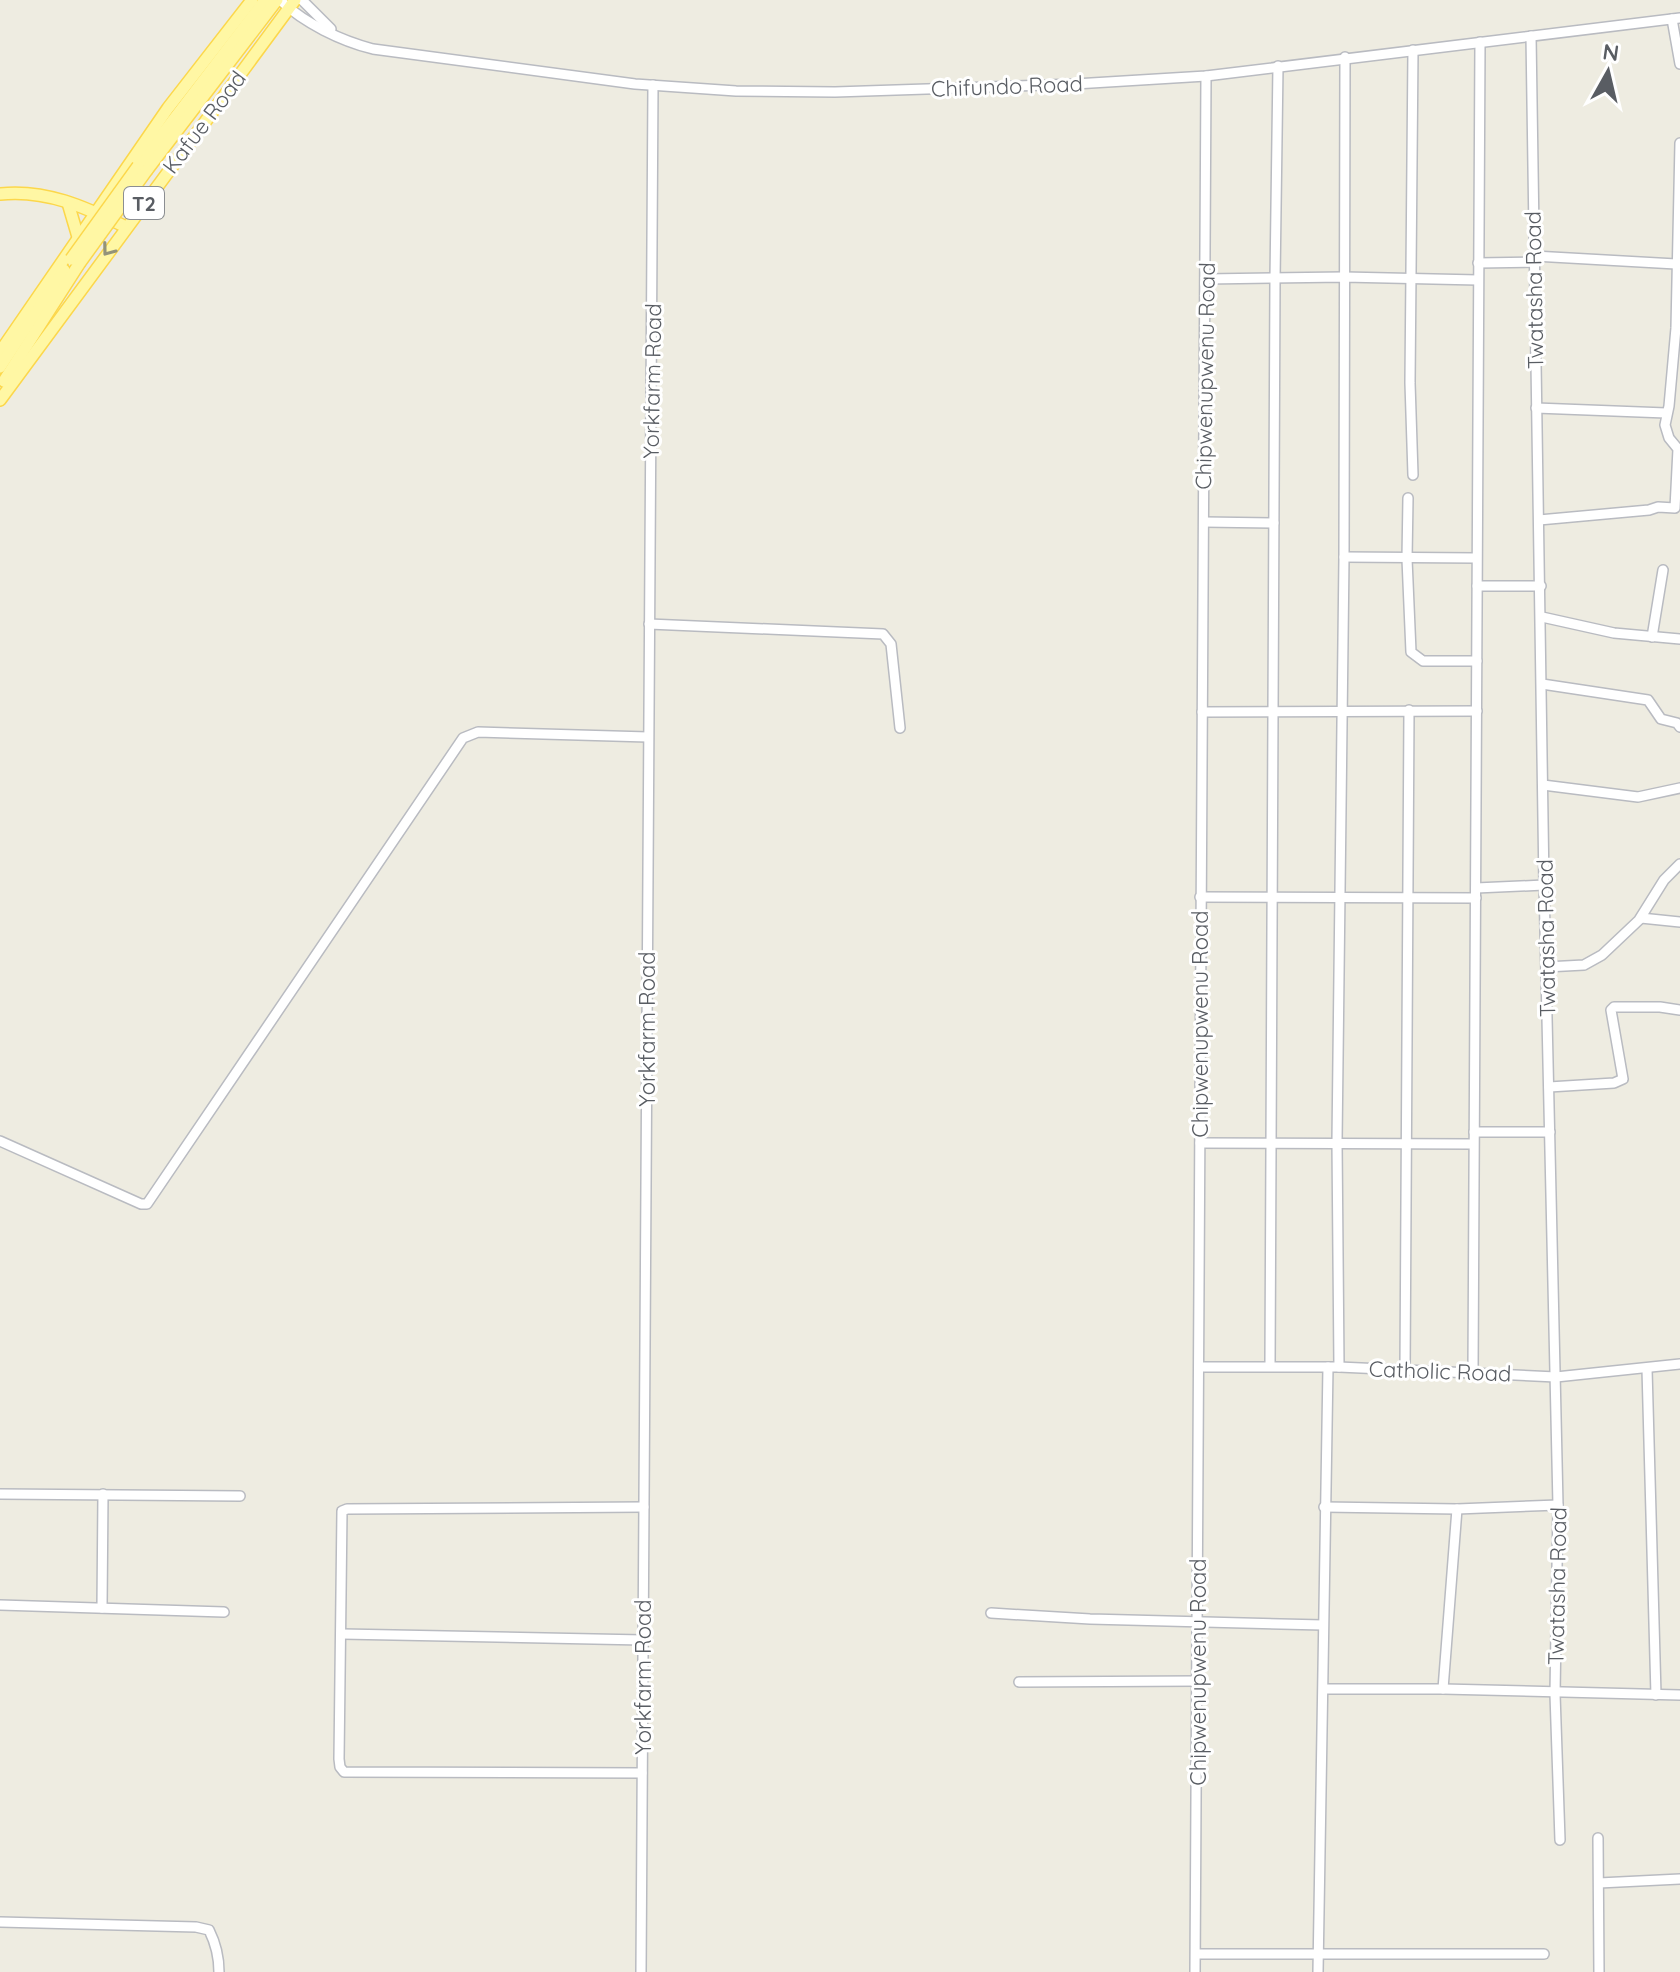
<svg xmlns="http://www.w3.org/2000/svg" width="1680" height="1972" font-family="Quicksand,sans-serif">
  <rect width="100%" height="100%" fill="#eeece1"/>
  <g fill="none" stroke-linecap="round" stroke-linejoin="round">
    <g stroke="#b9bbc1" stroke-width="12">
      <g id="minor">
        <path d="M280,0C304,23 341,41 373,49L635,84L736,91L835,92L1075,84L1206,76L1680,18"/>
        <polyline points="302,0 331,29"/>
        <polyline points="1672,19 1680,64"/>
        <polyline points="1531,36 1544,885 1558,1505 1555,1694 1560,1840"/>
        <polyline points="1534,256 1676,264"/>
        <polyline points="1478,263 1534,262"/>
        <polyline points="1206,279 1344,277 1478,280"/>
        <polyline points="1536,408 1666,413"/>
        <polyline points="1413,475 1410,383 1413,50"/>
        <polyline points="1408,498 1407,559 1411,652 1423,661 1477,661"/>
        <polyline points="1539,520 1649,510 1658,507 1675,508 1678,449 1669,438 1665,425 1669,406 1676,328 1680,143"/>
        <polyline points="1204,522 1274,523"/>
        <polyline points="1344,557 1476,558"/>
        <polyline points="1477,586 1541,586"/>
        <polyline points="1542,617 1614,633 1680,639"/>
        <polyline points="649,624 883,634 891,644 900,728"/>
        <polyline points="1652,637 1663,570"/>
        <polyline points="1542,684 1648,700 1661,719 1677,723 1680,727"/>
        <polyline points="1202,712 1477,711"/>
        <polyline points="1543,785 1638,797 1680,788"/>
        <polyline points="1476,888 1544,885"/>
        <polyline points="1200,897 1476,898"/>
        <polyline points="1641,918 1680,922"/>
        <polyline points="1546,967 1584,965 1602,955 1639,920 1664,880 1680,864"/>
        <polyline points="1549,1087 1614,1083 1623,1079 1611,1010 1614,1007 1660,1007 1680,1010"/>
        <polyline points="1474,1132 1550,1132"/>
        <polyline points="0,1141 141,1204 147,1204 463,738 478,732 648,737"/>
        <polyline points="1200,1143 1473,1144"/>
        <polyline points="1270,1366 1275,279 1278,66"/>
        <polyline points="1199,1367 1339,1367 1556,1377 1680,1364"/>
        <polyline points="1339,1367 1337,1142 1344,557 1345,57"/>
        <polyline points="1647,1369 1656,1695"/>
        <polyline points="1405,1370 1409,710"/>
        <polyline points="1473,1372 1480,42"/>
        <polyline points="0,1494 240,1496"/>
        <polyline points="1324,1507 1457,1509 1558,1505"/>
        <polyline points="0,1605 224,1612"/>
        <polyline points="102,1608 103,1494"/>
        <polyline points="991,1613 1090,1619 1323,1625"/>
        <polyline points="342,1634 643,1640"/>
        <polyline points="1019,1682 1197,1681"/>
        <polyline points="1324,1689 1443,1689 1680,1695"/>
        <polyline points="1443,1689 1457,1509"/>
        <polyline points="642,1773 344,1772 340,1767 339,1759 342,1511 347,1509 644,1507"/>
        <polyline points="1598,1838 1599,1972"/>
        <polyline points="1599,1883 1680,1879"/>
        <path d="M0,1922L196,1927L209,1930C216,1944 219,1956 219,1972"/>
        <polyline points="1196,1954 1544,1954"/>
        <polyline points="641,1972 653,85"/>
        <polyline points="1195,1972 1206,76"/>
        <polyline points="1318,1972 1328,1367"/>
      </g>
    </g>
    <g stroke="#fcd74b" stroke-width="14">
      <g id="major">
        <polyline points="138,166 265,0"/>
        <polyline points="147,170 277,0"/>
        <path d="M0,194C46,189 85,207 126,227"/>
        <polyline points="68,203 78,237"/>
        <polyline points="0,352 168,108 252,0"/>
        <polyline points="0,367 64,270"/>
        <polyline points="4,381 79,264"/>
        <polyline points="0,400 295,0"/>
      </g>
    </g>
    <use href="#minor" stroke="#fff" stroke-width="9"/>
    <use href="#major" stroke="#fff7a4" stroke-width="11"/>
    <g stroke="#fcd74b" stroke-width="14" stroke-linecap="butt">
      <g id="major-bridge">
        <polyline points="71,259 138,166"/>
        <polyline points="79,264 147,170"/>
      </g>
    </g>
    <use href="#major-bridge" stroke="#fff7a4" stroke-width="11"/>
  </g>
  <defs><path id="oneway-chevron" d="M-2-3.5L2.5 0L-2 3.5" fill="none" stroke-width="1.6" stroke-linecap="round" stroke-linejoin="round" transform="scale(2)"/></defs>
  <use stroke="#93937a" href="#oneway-chevron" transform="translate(108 250) rotate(127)"/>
  <g text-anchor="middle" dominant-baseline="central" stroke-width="6" stroke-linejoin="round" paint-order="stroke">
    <rect fill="#fff" stroke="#8b8e92" stroke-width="2" x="124" y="187" width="40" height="32" rx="6"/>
    <g font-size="20" font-weight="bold" fill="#595d63">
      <text x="144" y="203">T2</text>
    </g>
    <g font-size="22" fill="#595d63" stroke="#fff">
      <text transform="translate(1007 86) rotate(-2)">Chifundo Road</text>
      <text transform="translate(204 122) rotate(-53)">Kafue Road</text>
      <text transform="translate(1534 290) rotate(-91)">Twatasha Road</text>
      <text transform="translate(1205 376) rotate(-89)">Chipwenupwenu Road</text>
      <text transform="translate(652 381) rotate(-89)">Yorkfarm Road</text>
      <text transform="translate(1546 938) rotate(-91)">Twatasha Road</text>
      <text transform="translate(1200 1024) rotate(-90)">Chipwenupwenu Road</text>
      <text transform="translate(647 1029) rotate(-90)">Yorkfarm Road</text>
      <text transform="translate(1440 1371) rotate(2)">Catholic Road</text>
      <text transform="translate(1557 1586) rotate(-89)">Twatasha Road</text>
      <text transform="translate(1198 1672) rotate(-90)">Chipwenupwenu Road</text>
      <text transform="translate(643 1677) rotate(-90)">Yorkfarm Road</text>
    </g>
  </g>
  <g transform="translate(1608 72) rotate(8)" stroke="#ffffff" stroke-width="6" paint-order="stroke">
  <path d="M0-6L14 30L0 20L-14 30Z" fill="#595d63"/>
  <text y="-12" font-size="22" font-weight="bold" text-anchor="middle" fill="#595d63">N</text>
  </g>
</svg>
